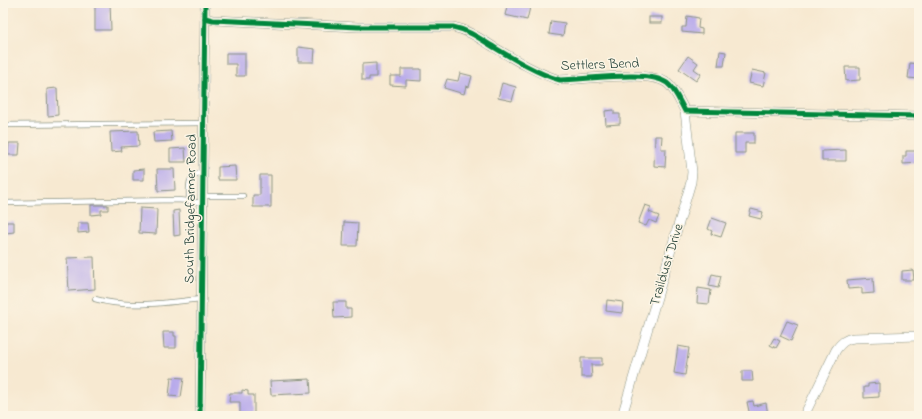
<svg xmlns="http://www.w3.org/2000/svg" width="922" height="419" font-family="'Indie Flower',sans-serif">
  <rect width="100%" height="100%" fill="#fcf5e5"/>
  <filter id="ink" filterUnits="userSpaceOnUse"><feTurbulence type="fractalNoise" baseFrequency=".025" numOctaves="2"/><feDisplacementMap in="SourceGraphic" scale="8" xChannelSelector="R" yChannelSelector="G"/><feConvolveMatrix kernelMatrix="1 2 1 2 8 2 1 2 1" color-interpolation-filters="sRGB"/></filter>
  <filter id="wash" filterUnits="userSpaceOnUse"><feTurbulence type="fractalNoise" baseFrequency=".012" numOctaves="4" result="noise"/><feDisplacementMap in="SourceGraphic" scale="16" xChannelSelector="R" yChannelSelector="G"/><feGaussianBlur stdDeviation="0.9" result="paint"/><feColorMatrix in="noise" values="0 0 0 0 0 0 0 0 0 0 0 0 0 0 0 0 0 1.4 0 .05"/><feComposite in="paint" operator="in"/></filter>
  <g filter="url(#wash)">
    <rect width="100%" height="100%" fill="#f7e9d1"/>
    <g id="blocks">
      <g fill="#b8aaeb">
        <polygon points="95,3 110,3 111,30 95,30"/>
        <polygon points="508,3 531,3 527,20 505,15"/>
        <polygon points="687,16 699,18 698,28 702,29 702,34 682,32 682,27 686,27"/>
        <rect x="649" y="17" width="13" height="6"/>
        <polygon points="551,21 565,23 563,36 549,34"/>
        <polygon points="298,47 315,49 314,62 298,62"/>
        <polygon points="720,51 726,52 724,66 718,66"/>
        <polygon points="226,53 245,53 245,76 236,76 236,64 226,64"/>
        <polygon points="688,56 698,63 694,69 701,74 696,81 679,69"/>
        <polygon points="376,63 376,77 369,77 369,80 362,80 362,64"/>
        <polygon points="910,63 919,64 919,79 908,78"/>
        <polygon points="845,67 860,67 860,80 846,81"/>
        <polygon points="401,69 421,69 421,81 406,80 406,86 390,85 390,76 401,76"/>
        <polygon points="752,70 766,73 763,86 749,83"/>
        <polygon points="460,73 472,76 469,87 466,86 464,94 444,88 447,79 458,81"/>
        <polygon points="502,83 516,87 512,101 498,98"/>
        <polygon points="57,88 58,115 48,116 47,89"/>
        <polygon points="614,110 614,114 620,114 620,124 606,125 605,111"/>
        <polygon points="138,131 139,146 121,147 122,151 111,152 110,132"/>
        <polygon points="171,131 172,141 154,142 153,132"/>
        <polygon points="735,133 754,133 754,143 745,143 745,153 735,153"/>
        <polygon points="655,136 662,136 661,149 666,149 665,167 654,166"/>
        <polygon points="9,143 20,143 19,155 8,155"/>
        <polygon points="185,148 186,162 170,162 170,149"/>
        <polygon points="846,150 846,161 822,161 822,151"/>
        <polygon points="906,151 919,151 919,163 903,164 903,156 906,156"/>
        <polygon points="235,166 236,180 218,180 218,167"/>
        <polygon points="144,169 144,180 133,180 133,170"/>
        <polygon points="157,169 174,169 175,190 158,191"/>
        <polygon points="260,175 271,175 271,207 253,207 253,195 260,195"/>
        <polygon points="91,205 108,205 108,210 101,210 101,214 91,215"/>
        <polygon points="645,205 651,207 649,212 659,216 656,223 649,220 646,226 638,223"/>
        <polygon points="140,208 157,209 156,234 139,233"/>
        <polygon points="751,209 763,212 761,219 749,216"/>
        <polygon points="179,210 180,235 174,236 173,211"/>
        <polygon points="712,218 726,223 721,237 711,234 712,231 708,229"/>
        <polygon points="6,222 14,222 14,232 6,233"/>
        <polygon points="344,222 358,223 357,246 343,246"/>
        <polygon points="78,223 88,223 89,232 78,233"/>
        <polygon points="94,257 95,289 69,291 67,258"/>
        <polygon points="913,270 914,280 902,280 902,271"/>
        <polygon points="712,274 721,276 718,288 709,286"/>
        <polygon points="873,278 874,293 862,294 862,288 848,289 847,280"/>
        <polygon points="698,288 711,290 709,304 697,303"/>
        <polygon points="607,300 623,302 622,313 606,311"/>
        <polygon points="333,302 346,302 346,309 351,309 351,317 334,318"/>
        <polygon points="787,321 798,325 791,341 780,336"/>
        <polygon points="163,332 174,332 174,336 176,336 176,348 164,348"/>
        <polygon points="774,338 780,341 776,348 770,345"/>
        <polygon points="678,346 689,348 685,375 674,373"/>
        <polygon points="581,358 602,358 602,365 591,365 592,377 581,377"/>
        <polygon points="742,371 752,371 753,381 742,381"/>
        <polygon points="171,377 184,378 181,397 169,396"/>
        <polygon points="310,379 311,393 271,395 270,381"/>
        <polygon points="879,383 879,397 864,398 864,387 868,387 868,384"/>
        <polygon points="242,390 248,391 248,395 254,395 254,416 245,416 245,414 240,414 240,402 229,402 230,393 242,393"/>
        <polygon points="753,401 754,406 766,403 768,415 750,416 747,402"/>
      </g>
    </g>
  </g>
  <g filter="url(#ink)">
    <use href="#blocks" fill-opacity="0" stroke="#8b9382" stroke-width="1"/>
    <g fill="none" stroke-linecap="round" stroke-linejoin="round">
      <g stroke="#8b9382" stroke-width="6">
        <g id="lane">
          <polyline points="3,125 204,123"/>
          <polyline points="203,196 243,196"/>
          <path d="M189,201C189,185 186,177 203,171"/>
          <polyline points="3,203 177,200 189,201 203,203"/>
          <path d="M95,299C129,309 167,302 202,299"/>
        </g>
      </g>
      <g stroke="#8b9382" stroke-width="10">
        <g id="street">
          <path d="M205,18L213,20L358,27H453C468,30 479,38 492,46C512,58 538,74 560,80C585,80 648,69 667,83C675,89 680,102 685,111L919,116"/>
          <polyline points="200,416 205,3"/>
          <polyline points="622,416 691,182 692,172 685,111"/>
          <path d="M804,416L836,350C841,343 845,339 854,338L919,336"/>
        </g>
      </g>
      <use href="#lane" stroke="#fff" stroke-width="4.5"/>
      <use href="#street" stroke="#fff" stroke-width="9"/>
      <g stroke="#fcf5e5" stroke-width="8">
        <g id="cycleway">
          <path d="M205,18L213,20L358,27H453C468,30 479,38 492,46C512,58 538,74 560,80C585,80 648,69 667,83C675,89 680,102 685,111L919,116"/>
          <polyline points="200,416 205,3"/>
        </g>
      </g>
      <use href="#cycleway" stroke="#00873e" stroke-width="5"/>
    </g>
  </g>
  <g text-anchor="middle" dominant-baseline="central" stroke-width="3" stroke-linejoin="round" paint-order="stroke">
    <g font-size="14" fill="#1f3d34" stroke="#fcf5e5">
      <text transform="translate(600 65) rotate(-2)">Settlers Bend</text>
      <text transform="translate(191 209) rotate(-89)">South Bridgefarmer Road</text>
      <text transform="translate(667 265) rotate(-73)">Traildust Drive</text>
    </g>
  </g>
  <rect width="922" height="419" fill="none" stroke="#fcf5e5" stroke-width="16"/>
</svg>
